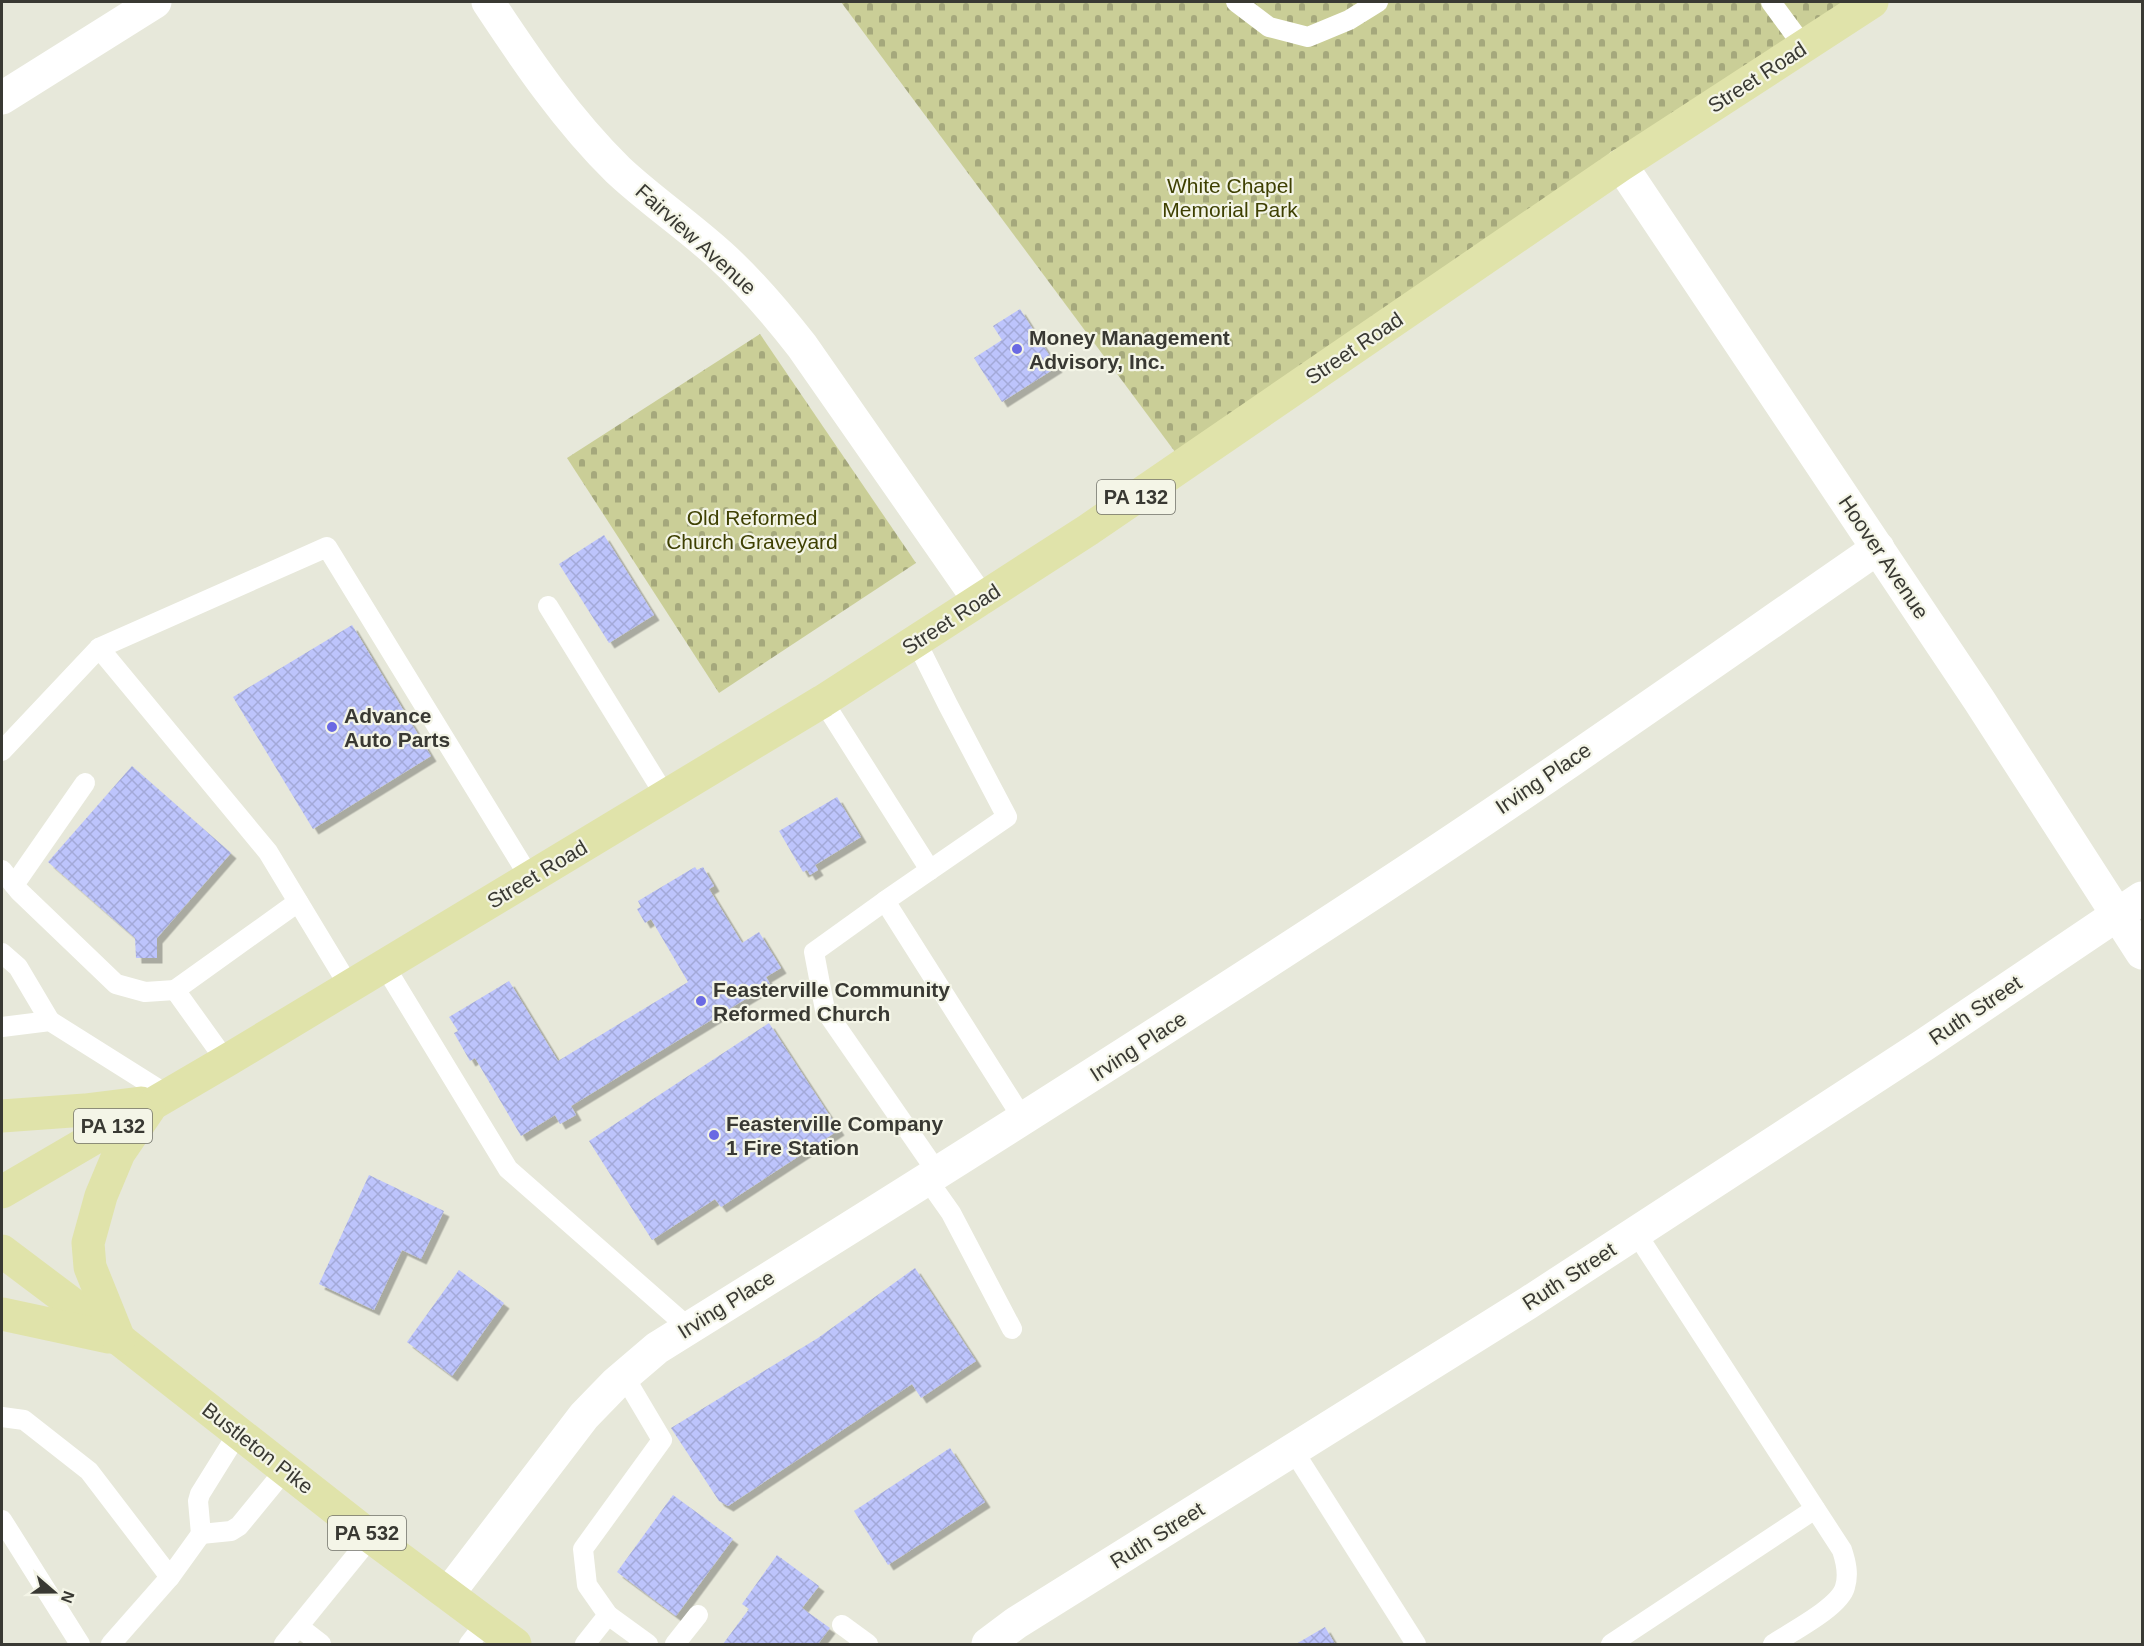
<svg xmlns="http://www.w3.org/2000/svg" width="2144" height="1646" font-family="Helvetica,sans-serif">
  <defs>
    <pattern id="cemetery-stones" width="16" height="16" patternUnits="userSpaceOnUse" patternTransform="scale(1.5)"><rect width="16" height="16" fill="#cace97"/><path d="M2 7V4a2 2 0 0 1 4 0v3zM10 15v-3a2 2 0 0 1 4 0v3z" fill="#a5a87c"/></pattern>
    <pattern id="building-cross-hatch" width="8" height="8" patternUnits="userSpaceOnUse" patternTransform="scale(1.5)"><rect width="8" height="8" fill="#bdc4fc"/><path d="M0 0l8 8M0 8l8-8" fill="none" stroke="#a3a9d8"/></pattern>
    <filter id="shadow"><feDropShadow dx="5.5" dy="5.5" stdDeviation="0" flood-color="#0004"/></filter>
  </defs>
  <rect width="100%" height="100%" fill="#e7e8da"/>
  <g fill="url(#cemetery-stones)">
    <polygon points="841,2 1872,2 1184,464"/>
    <polygon points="760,334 916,563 719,693 567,458"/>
  </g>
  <g fill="url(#building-cross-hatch)" filter="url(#shadow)">
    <polygon points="1020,309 1057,367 1002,402 974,358 1002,340 993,326"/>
    <polygon points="604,535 654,615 609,643 559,564"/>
    <polygon points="352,625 431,756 313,829 233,697"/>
    <polygon points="132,766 231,853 157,938 157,958 136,958 135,938 48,862"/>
    <polygon points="837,797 861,837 815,865 818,870 810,875 807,870 803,872 779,831"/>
    <polygon points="695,867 697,870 703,867 714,886 709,889 742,943 759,932 781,968 766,977 770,984 571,1106 576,1115 560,1124 555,1115 521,1136 475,1058 470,1061 454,1033 458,1031 449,1017 509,981 558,1061 688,982 651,919 645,923 637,909 641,907 638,901"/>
    <polygon points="769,1023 839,1130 721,1207 715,1199 652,1240 589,1141"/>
    <polygon points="369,1175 444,1211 421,1259 402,1250 374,1310 319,1284"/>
    <polygon points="915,1268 976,1361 921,1398 912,1384 728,1506 719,1501 671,1428 818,1338"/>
    <polygon points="459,1270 504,1303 452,1376 407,1342"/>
    <polygon points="950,1448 985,1502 888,1565 854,1511"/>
    <polygon points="673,1495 733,1539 676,1616 617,1572"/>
    <polygon points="777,1555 819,1586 802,1608 830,1628 818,1644 723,1644 749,1609 742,1604"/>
    <polygon points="1325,1627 1335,1644 1296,1644"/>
  </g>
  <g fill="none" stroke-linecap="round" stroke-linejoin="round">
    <g stroke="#fff" stroke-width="20">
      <polyline points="1236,2 1269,27 1308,37 1349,20 1378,2"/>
      <polyline points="1771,2 1804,47"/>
      <polyline points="548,606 666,797"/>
      <polyline points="99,648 327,547 530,878"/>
      <polyline points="823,701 930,870 1007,817 948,705 916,641"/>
      <polyline points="2,751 99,648 268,852 349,986"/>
      <polyline points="2,870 19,891 116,984 145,992 175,990"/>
      <polyline points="930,870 885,901 1023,1119"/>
      <polyline points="14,885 85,783"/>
      <polyline points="885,901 814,952 825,1010 937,1172"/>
      <polyline points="2,953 18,967 50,1021"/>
      <polyline points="384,965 508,1169 689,1328"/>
      <polyline points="2,1027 50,1021 166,1094"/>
      <polyline points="226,1061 175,990 298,902"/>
      <polyline points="927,1179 951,1213 1012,1329"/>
      <path d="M1636,1233L1842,1550C1846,1562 1849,1574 1845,1587C1840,1607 1791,1632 1773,1644"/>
      <polyline points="2,1417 24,1420 89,1471 170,1577 201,1534"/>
      <polyline points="238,1433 200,1494 198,1501 201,1534 231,1531 239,1526 285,1470"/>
      <polyline points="1293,1450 1416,1644"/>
      <polyline points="2,1520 80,1644"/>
      <polyline points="608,1615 648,1644"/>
      <polyline points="842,1625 868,1644"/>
      <polyline points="299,1627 321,1644"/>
      <polyline points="111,1644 170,1577"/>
      <polyline points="284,1644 371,1537"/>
      <polyline points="469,1644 486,1622"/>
      <polyline points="585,1644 608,1615 587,1585 583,1549 662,1440 624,1376"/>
      <polyline points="675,1644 698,1615"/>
      <polyline points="1611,1644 1815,1509"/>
    </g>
    <g stroke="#fff" stroke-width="33">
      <path d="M488,2C527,61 567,120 618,170C650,200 687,225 720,255C750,282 777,314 802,346L979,600"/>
      <polyline points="2,98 155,2"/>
      <polyline points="1621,165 1979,700 2142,953"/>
      <path d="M448,1594L584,1416L616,1383L657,1348C900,1197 1142,1045 1381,888C1549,778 1713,662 1878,548"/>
      <polyline points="988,1644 1016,1623 1528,1303 1924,1045 2142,898"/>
    </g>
    <g stroke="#e0e3aa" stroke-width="33">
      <polyline points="2,1116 85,1110 141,1103"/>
      <polyline points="2,1192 226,1061 823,701 1088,530 1621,165 1872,2"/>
      <polyline points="2,1251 119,1339 371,1537 515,1644"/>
      <polyline points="2,1314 109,1337"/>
      <polyline points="119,1339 90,1267 88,1243 101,1196 119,1153 149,1109"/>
    </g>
  </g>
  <g fill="#6a69e3" stroke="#f4f5e7" stroke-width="2">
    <circle cx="1017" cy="349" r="6"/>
    <circle cx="332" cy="727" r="6"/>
    <circle cx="701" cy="1001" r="6"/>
    <circle cx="714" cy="1135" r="6"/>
  </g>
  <g text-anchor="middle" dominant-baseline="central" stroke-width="4.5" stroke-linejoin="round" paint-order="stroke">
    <g fill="#f4f5e7" stroke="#717169" stroke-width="1.5">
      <rect x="1097" y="480" width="78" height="34" rx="4.5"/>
      <rect x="74" y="1109" width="78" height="34" rx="4.5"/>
      <rect x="328" y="1516" width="78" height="34" rx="4.5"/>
    </g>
    <g font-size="20" font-weight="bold" fill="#393933">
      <text x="1136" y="497">PA 132</text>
      <text x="113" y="1126">PA 132</text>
      <text x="367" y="1533">PA 532</text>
    </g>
    <g font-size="21" fill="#393933" stroke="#f4f5e7">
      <text transform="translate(1757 77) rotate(-33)">Street Road</text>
      <text transform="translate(696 239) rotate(42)">Fairview Avenue</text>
      <text transform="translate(1354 348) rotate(-34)">Street Road</text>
      <text transform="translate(1884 557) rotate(56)">Hoover Avenue</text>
      <text transform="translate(951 619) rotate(-33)">Street Road</text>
      <text transform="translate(1543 778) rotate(-34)">Irving Place</text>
      <text transform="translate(537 874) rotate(-31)">Street Road</text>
      <text transform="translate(1975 1010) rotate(-34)">Ruth Street</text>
      <text transform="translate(1138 1046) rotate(-33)">Irving Place</text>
      <text transform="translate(1569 1276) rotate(-33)">Ruth Street</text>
      <text transform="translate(726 1304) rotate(-32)">Irving Place</text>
      <text transform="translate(258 1448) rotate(38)">Bustleton Pike</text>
      <text transform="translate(1157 1535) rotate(-32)">Ruth Street</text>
    </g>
    <g font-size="21" fill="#3e4002" stroke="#f4f5e7">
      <text x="1230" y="185">White Chapel<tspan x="1230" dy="24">Memorial Park</tspan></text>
      <text x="752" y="517">Old Reformed<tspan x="752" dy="24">Church Graveyard</tspan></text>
    </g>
    <g font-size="21" font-weight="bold" fill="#393933" stroke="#f4f5e7" text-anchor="start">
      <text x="1029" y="337">Money Management<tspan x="1029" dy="24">Advisory, Inc.</tspan></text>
      <text x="344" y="715">Advance<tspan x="344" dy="24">Auto Parts</tspan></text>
      <text x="713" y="989">Feasterville Community<tspan x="713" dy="24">Reformed Church</tspan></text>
      <text x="726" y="1123">Feasterville Company<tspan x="726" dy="24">1 Fire Station</tspan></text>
    </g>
  </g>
  <rect width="2144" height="1646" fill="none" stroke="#393933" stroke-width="6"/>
  <g transform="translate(54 1592) rotate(110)" stroke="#f4f5e7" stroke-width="4.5" paint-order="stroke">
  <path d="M0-4.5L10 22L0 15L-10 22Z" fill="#393933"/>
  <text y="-9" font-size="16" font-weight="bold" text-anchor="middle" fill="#393933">N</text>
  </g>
</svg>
